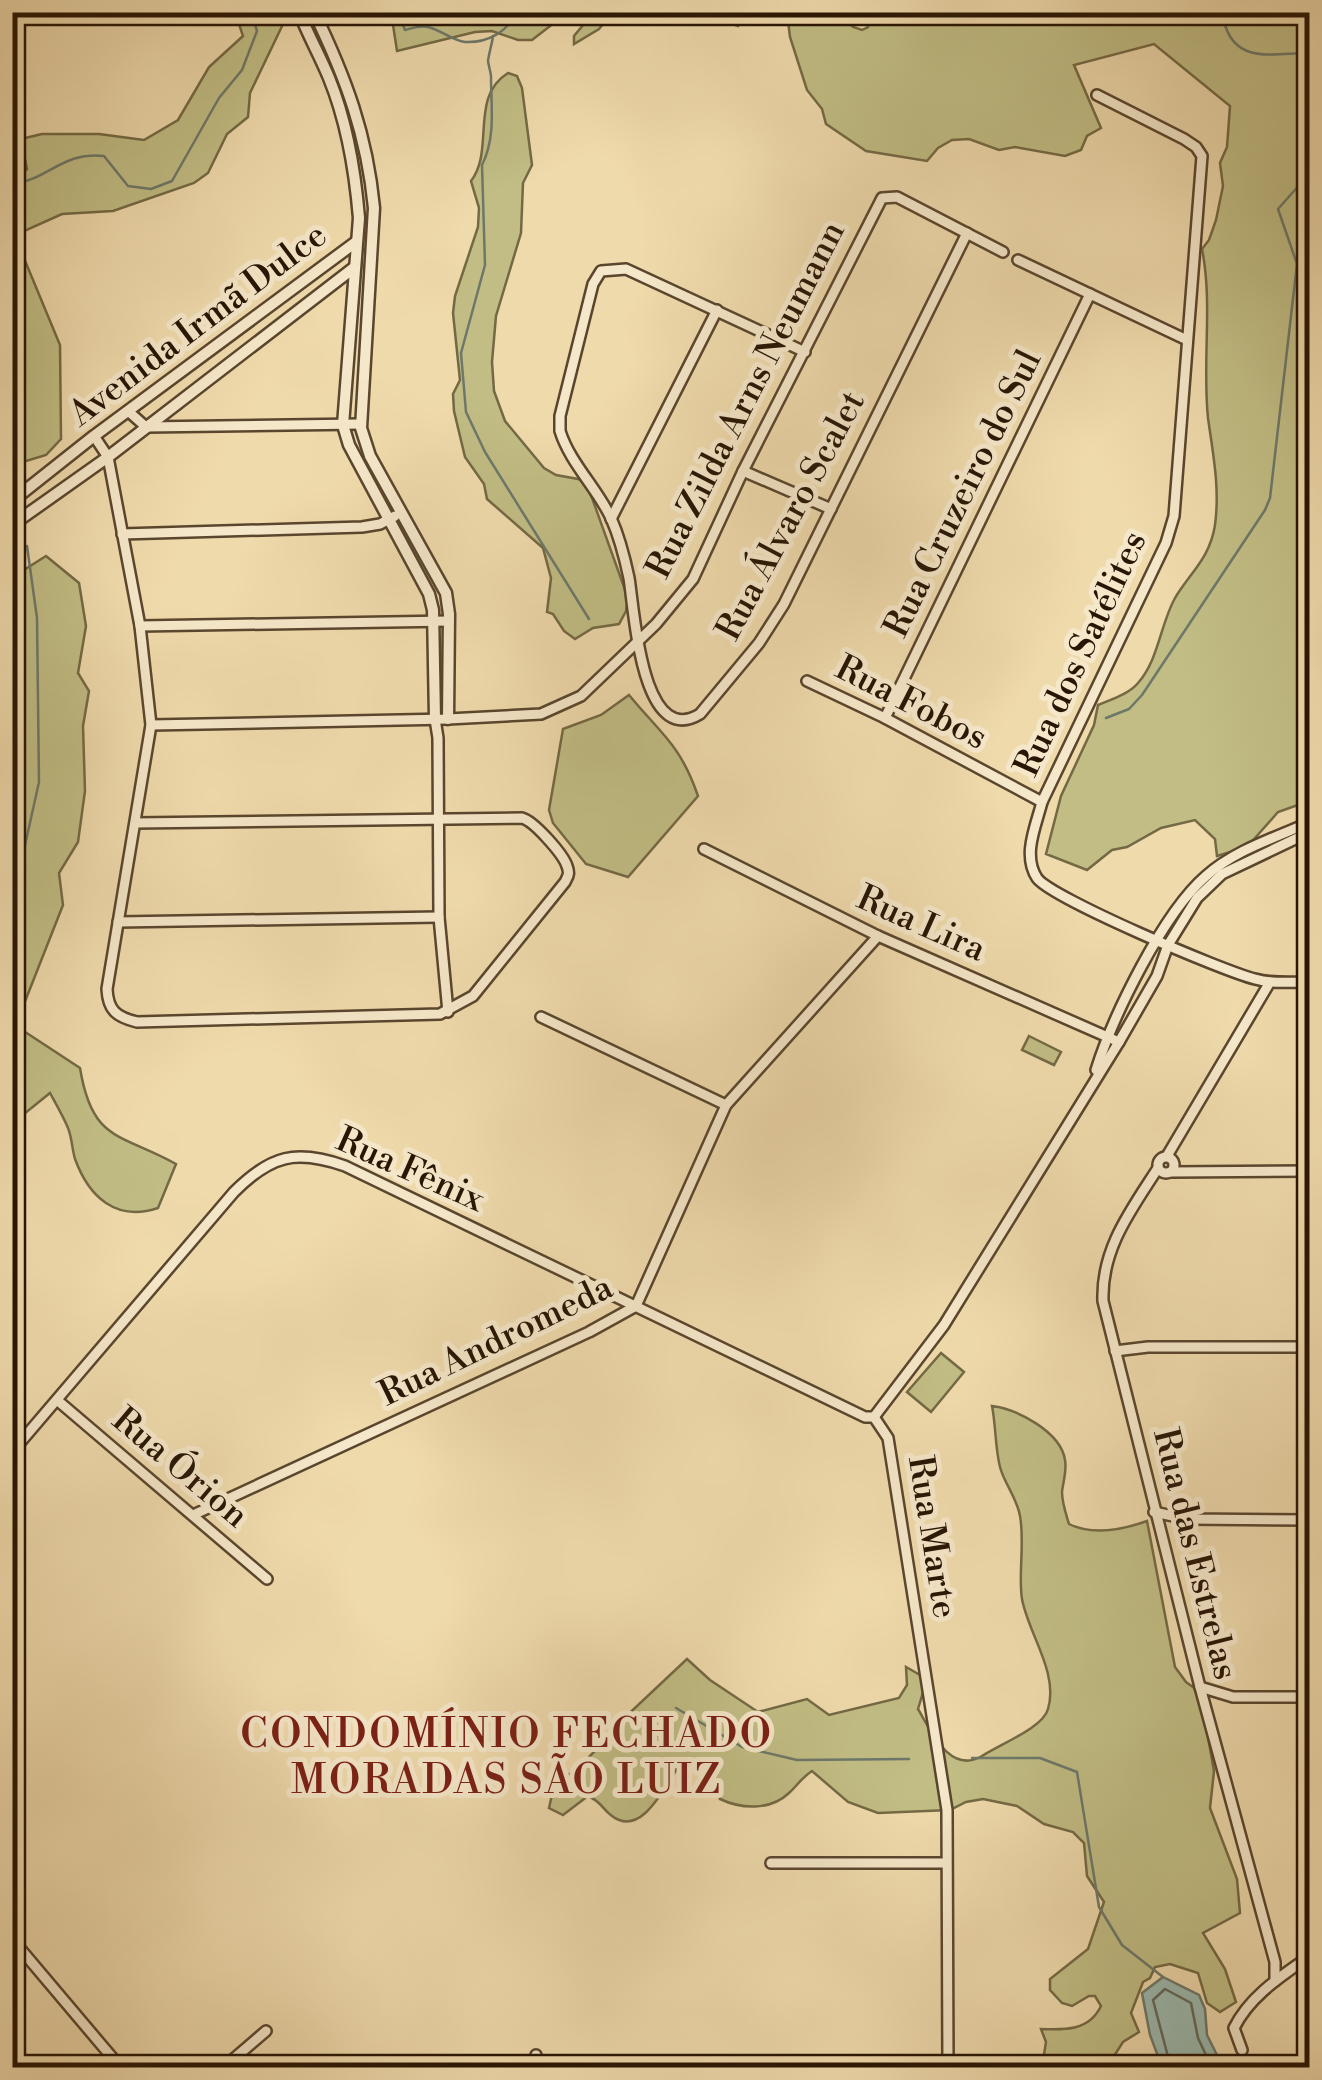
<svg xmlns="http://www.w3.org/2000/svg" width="1322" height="2080" font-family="'Libre Bodoni',serif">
  <rect width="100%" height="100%" fill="#efdaac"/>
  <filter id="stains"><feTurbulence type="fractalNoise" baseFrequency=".002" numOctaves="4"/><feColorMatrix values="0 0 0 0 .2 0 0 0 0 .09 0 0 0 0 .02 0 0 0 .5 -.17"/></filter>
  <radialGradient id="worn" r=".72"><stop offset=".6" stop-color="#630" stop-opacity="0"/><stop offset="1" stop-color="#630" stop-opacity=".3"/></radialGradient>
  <g fill="#c1bd84" stroke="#746944" stroke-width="2.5">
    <polygon points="594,12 612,13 599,29 574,44 574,36"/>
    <path d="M864,12L1309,13V801L1278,812L1247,847L1217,856L1215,839L1195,820L1161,828L1127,847L1112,850L1087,870L1046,854L1061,796L1094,725L1098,705C1112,699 1129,694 1138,683C1159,659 1160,625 1175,598C1190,573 1210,558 1215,525C1220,488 1213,454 1208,418C1202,361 1213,304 1202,249L1209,240L1216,220L1223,186L1220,163L1227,147L1230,106L1154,44L1074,65L1101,128L1087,136L1081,150L1065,156L1015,147L999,150L969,139L952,140L938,148L927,161L866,151L826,124L822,109L807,90L790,37L787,13H838L853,27L862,30L868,27Z"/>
    <polygon points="219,13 280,13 284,22 250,93 248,117 227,134 208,173 194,183 113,211 62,214 24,231 21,251 60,345 61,439 46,455 13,465 13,184 27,169 21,139 42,134 99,134 144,140 178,120 209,67 243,36 238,21"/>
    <polygon points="400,13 400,12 567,13 532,40 518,40 492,31 475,32 397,51 393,25"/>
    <polygon points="700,13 752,13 738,26"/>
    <path d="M508,73L517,76L522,88L532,165L523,183L521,233L496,316L492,362L494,391L505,421L544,468L556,475L578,479L587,484L628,598L626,611L619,624L593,628L575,639L564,631L553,614L547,612L551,578L543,548L487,499L484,484L465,457L454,411L453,394L460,380L453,313L455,296L478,227L479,208L471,181C495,150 469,97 508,73Z"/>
    <polygon points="46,556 79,583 86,626 78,673 89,691 83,726 85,791 78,842 59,873 63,905 24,1004 13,1012 12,743 17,734 12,713 13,577"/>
    <path d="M629,695C662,735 680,744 698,796L628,877L586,864L553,823L549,810L563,729L601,715Z"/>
    <path d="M13,1024L80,1068C92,1142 120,1133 176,1164L158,1208C116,1222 89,1197 75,1159C72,1149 72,1138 68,1128C63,1116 56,1104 50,1093L13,1123Z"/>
    <polygon points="1029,1036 1061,1052 1054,1065 1022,1050"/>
    <polygon points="941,1353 964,1372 931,1412 907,1392"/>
    <path d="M992,1406C1017,1409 1061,1432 1065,1460C1067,1471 1063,1482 1062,1492C1062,1503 1066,1514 1069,1524C1093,1536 1122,1530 1147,1521L1175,1667L1186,1682L1200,1692L1214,1771L1210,1808L1237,1879L1240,1913L1203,1933L1225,1969L1236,2002L1220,2012L1207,2003L1198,1973L1170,1964L1155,1967L1150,1978L1143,1982L1131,2013L1139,2032L1123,2042L1107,2067H1042L1046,2042L1041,2029C1065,2030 1089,2031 1101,2006L1095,1996H1089L1072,2006L1062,2003L1050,1990V1979L1088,1949L1104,1902L1087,1876L1084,1843L1073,1832L1044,1824L1017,1806L983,1799L966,1802L950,1810L878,1813L848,1802L812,1771C801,1778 798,1785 789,1793C770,1811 741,1809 720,1799L711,1769L697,1762L677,1769C664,1788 641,1838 612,1816C602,1809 602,1802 588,1796L563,1815L549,1808L554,1786L579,1767L612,1734L621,1721L687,1659L710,1680L758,1712L807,1699L829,1715L899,1698L907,1685L906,1667L927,1679L918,1709C931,1731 950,1775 982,1756C1000,1744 1043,1728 1048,1709C1059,1673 1028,1633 1022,1599C1018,1575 1025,1543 1020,1516C1017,1498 1004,1483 1000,1467C995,1447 996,1426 992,1406Z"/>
  </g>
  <polygon fill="#9bbab0" stroke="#6d786b" stroke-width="2.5" points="1163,1977 1199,1995 1205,2009 1207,2035 1223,2067 1162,2067 1150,2035 1142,1993"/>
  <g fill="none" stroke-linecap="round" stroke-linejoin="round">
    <polyline stroke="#62685a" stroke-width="2.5" points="1171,2068 1153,2000 1165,1989 1191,2003 1198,2038 1212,2068"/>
    <g stroke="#6d786b" stroke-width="2.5">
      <path d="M398,12L405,30C413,28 421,25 428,27C441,30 453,41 465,42C488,43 507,32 517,12"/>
      <path d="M763,12C793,24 821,21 852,12"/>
      <polyline points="869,12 891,22 933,12"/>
      <polyline points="983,12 994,18 1012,14 1023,20 1036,12"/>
      <path d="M1222,12C1230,67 1271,53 1310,53"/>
      <path d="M493,36C492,44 489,53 488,61C488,62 491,74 491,76C491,106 496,138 482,165L485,265L461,353L466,412L485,452L589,619"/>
      <path d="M12,185C50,178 64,151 104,156L128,186L151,189L172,181L219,98L242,70L257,31L251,12"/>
      <polyline points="12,203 17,185"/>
      <polyline points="1106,718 1129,709 1142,695 1265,510 1270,498 1297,264 1278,209 1310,173"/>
      <polyline points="12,904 39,782 37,618 27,546"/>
      <polyline points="676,1708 742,1747 797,1760 909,1759"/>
      <polyline points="972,1758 1040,1758 1077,1772 1099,1907 1122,1945 1163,1977"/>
    </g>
    <g stroke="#5a462e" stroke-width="14">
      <g id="minor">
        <path d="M1097,95L1184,139L1196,147L1202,156L1174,516L1166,543L1042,802C1036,826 1022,855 1037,878C1051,898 1223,971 1255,979C1273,984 1291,982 1310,982"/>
        <polyline points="1018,260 1187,340"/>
        <path d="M805,352L626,269L601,271L593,284L560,416V431C570,463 597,488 611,518C619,536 625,559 629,578C634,607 641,750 700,714L759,643L784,604L967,233"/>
        <polyline points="128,411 146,427 360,424"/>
        <path d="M94,436L108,457L140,626L151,725L107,989C108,1010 116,1017 137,1022L440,1014L473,996L565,882C568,876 570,874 567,866C563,854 534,821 522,818L135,823"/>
        <polyline points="743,471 831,509"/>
        <polyline points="611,519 717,310"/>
        <polyline points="122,534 362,527 380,524 395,516"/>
        <polyline points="140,626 449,621"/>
        <polyline points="807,681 885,718 1042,802"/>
        <polyline points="885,718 1090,294"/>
        <polyline points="435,719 438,738 439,917 448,1012"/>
        <polyline points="151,725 448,719 541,714 581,696 656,624 693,579 743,471 882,198 897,197 1003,252"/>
        <polyline points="704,849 878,936 1119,1042"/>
        <polyline points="118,922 439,917"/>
        <polyline points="541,1017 726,1105"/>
        <path d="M1096,1070C1113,1016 1163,913 1206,876C1235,850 1275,838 1310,822"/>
        <polyline points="1167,1156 1270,982"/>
        <circle cx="1166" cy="1165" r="8"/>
        <path d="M1158,1168C1131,1210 1101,1249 1103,1301L1200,1687L1275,1962V1981"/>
        <polyline points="1171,1172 1310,1171"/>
        <polyline points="1115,1351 1148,1347 1310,1347"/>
        <polyline points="57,1400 267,1579"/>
        <polyline points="874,1417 944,1325 1119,1042 1157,976 1168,945 1197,898 1222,874 1310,832"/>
        <polyline points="874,1417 888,1438 947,1810 948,2068"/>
        <path d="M12,1452L234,1192C271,1155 296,1149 345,1166L865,1417H874"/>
        <polyline points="1154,1512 1187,1519 1310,1520"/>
        <polyline points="193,1515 589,1332 636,1306 726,1105 878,936"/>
        <polyline points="1200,1687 1233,1697 1310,1697"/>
        <polyline points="771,1863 946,1863"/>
        <polyline points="12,1939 121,2068"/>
        <path d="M1242,2050L1234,2028C1250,1996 1280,1977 1310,1956"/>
        <polyline points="223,2068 266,2031"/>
        <polyline points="536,2068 536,2055"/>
      </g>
    </g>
    <g stroke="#5a462e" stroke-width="15">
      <g id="tertiary">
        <path d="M299,12C308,35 320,56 329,78C347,122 355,170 359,218L343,425L349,445L429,594L433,610L435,719"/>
        <path d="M314,12C346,78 367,135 374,208L361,428L370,456L446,593L449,614L448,719"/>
        <polyline points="12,501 94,436 356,242"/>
        <polyline points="12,525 108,457 355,267"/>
      </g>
    </g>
    <use href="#minor" stroke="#f5e7c9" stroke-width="9"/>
    <use href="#tertiary" stroke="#f5e7c9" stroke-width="10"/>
  </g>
  <g text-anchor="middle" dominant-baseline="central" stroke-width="10" stroke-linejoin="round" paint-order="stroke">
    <g font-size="35" fill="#281504" stroke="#f5e7c9">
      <text transform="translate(198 325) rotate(-37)">Avenida Irmã Dulce</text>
      <text transform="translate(746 400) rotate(-63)">Rua Zilda Arns Neumann</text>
      <text transform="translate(963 494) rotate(-64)">Rua Cruzeiro do Sul</text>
      <text transform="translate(791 516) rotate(-62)">Rua Álvaro Scalet</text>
      <text transform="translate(1081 654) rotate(-65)">Rua dos Satélites</text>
      <text transform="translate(911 703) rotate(27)">Rua Fobos</text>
      <text transform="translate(921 924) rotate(24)">Rua Lira</text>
      <text transform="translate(410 1170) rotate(24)">Rua Fênix</text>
      <text transform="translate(496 1341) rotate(-26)">Rua Andromeda</text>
      <text transform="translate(180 1468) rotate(40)">Rua Órion</text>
      <text transform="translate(932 1537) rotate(81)">Rua Marte</text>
      <text transform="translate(1195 1554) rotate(76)">Rua das Estrelas</text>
    </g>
    <g font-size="40" letter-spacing="2.5" fill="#7a1f14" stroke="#f5e7c9">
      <text x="507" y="1735">CONDOMÍNIO FECHADO<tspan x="507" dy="46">MORADAS SÃO LUIZ</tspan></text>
    </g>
  </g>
  <rect width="1322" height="2080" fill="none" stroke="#efdaac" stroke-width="50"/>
  <rect x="15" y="15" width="1292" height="2050" fill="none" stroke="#281504" stroke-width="5"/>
  <rect x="25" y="25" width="1272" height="2030" fill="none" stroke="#281504" stroke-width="2.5"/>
  <rect width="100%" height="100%" filter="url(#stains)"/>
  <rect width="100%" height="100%" fill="url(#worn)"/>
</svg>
